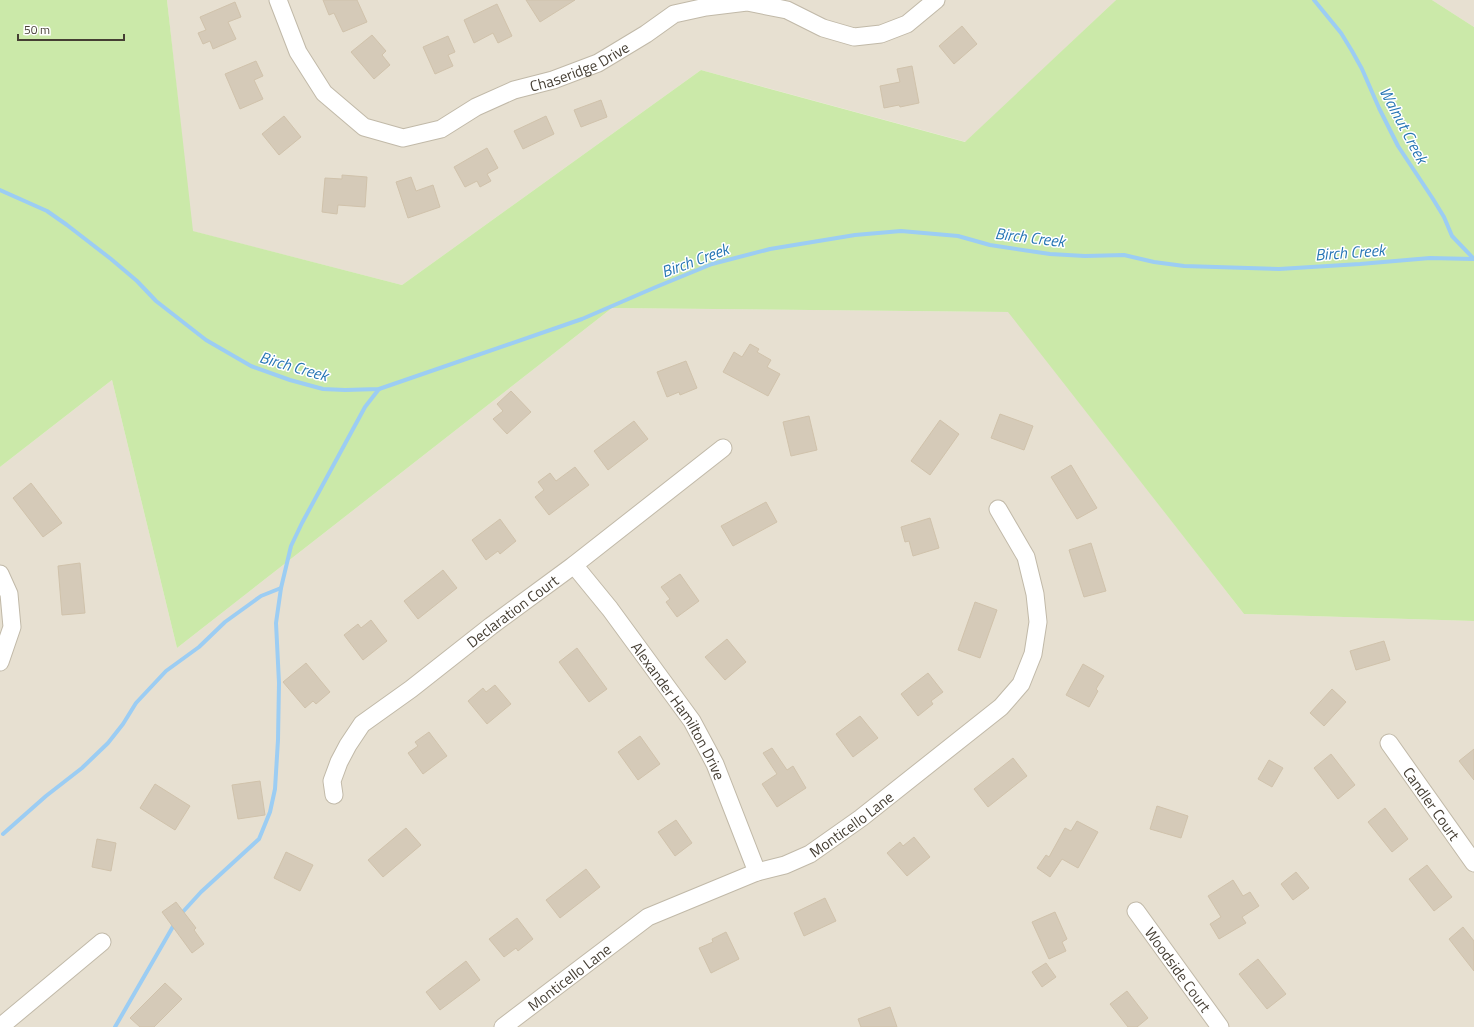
<svg xmlns="http://www.w3.org/2000/svg" width="1474" height="1027" font-family="'Titillium Web',sans-serif">
  <rect width="100%" height="100%" fill="#f3eee3"/>
  <g fill="#e7e0d1">
    <polygon points="167,0 1116,0 966,142 701,70 402,285 192,231"/>
    <polygon points="1432,0 1474,0 1474,27"/>
    <polygon points="612,308 1009,312 1244,614 1474,621 1474,1027 0,1027 0,467 112,380 177,648"/>
  </g>
  <polygon fill="#cbe9a9" points="0,0 167,0 193,231 402,285 701,70 965,142 1116,0 1432,0 1474,27 1474,621 1244,614 1008,312 612,308 177,648 112,380 0,467"/>
  <g fill="none" stroke-linecap="round" stroke-linejoin="round">
    <g stroke="#9ccdf3" stroke-width="4">
      <polyline points="1314,0 1341,33 1352,51 1362,69 1379,108 1398,146 1433,199 1444,217 1452,236 1474,259"/>
      <polyline points="0,190 47,211 67,225 111,259 137,281 156,301 206,340 251,366 290,380 323,389 345,390 379,389 582,319 656,287 712,264 770,249 855,235 901,231 958,236 990,245 1050,254 1085,256 1124,255 1154,262 1184,266 1279,269 1360,264 1430,258 1473,259"/>
      <polyline points="3,834 46,796 82,768 108,743 123,724 136,703 166,671 199,647 225,622 261,596 281,588"/>
      <polyline points="180,915 201,892 259,839 270,812 275,789 278,740 279,683 276,623 281,588 291,546 302,523 365,407 379,389"/>
      <polyline points="115,1027 175,923"/>
    </g>
  </g>
  <g fill="#d5cab8" stroke="#d0c2ab">
    <polygon points="323,0 357,0 367,22 343,32 334,13 329,15"/>
    <polygon points="526,0 575,0 540,22"/>
    <polygon points="235,2 241,17 228,22 236,39 213,49 210,41 203,44 198,33 206,30 200,17"/>
    <polygon points="497,4 512,36 498,43 493,33 474,43 464,20"/>
    <polygon points="962,26 977,44 954,64 939,46"/>
    <polygon points="372,35 386,51 382,55 390,65 374,79 351,52"/>
    <polygon points="448,36 455,52 448,55 453,66 435,74 423,47"/>
    <polygon points="256,61 263,76 254,80 263,99 240,109 225,74"/>
    <polygon points="912,66 919,103 900,107 899,105 884,108 880,86 900,82 897,69"/>
    <polygon points="601,100 607,117 581,127 574,110"/>
    <polygon points="284,116 301,137 279,155 262,134"/>
    <polygon points="546,116 554,134 523,149 514,131"/>
    <polygon points="487,148 498,168 487,174 491,181 480,187 477,181 465,187 454,167"/>
    <polygon points="342,175 367,177 365,207 338,205 337,214 322,212 325,178 342,179"/>
    <polygon points="411,177 416,191 433,185 440,207 408,218 396,182"/>
    <polygon points="750,344 759,349 757,352 771,360 767,367 780,374 768,396 723,372 734,352 742,357"/>
    <polygon points="686,361 697,388 680,395 679,392 667,397 657,372"/>
    <polygon points="511,391 531,412 507,434 493,419 503,411 497,404"/>
    <polygon points="1000,414 1033,426 1024,450 991,438"/>
    <polygon points="809,416 817,450 791,456 783,422"/>
    <polygon points="940,420 959,434 930,475 911,461"/>
    <polygon points="634,421 648,439 608,470 594,451"/>
    <polygon points="1071,465 1097,508 1077,519 1051,477"/>
    <polygon points="575,467 589,485 549,515 535,497 544,490 538,482 550,473 556,481"/>
    <polygon points="31,483 62,523 43,537 13,498"/>
    <polygon points="766,502 777,522 733,546 721,526"/>
    <polygon points="930,518 939,548 913,556 909,541 905,542 901,527"/>
    <polygon points="500,519 516,541 500,554 498,551 486,560 472,540"/>
    <polygon points="1091,543 1106,591 1084,597 1069,550"/>
    <polygon points="80,563 85,613 62,615 58,566"/>
    <polygon points="443,570 457,588 418,619 404,601"/>
    <polygon points="680,574 699,601 677,617 666,602 670,599 661,587"/>
    <polygon points="975,602 997,610 980,658 958,650"/>
    <polygon points="371,620 387,641 363,660 344,635 358,624 361,628"/>
    <polygon points="727,639 746,662 725,680 705,657"/>
    <polygon points="1384,641 1390,660 1356,670 1350,651"/>
    <polygon points="577,648 607,689 589,702 559,662"/>
    <polygon points="306,663 330,692 316,704 313,701 305,708 283,682"/>
    <polygon points="1083,664 1104,676 1096,689 1098,691 1089,707 1066,695"/>
    <polygon points="928,673 943,692 931,701 933,704 918,716 901,694"/>
    <polygon points="495,685 511,704 487,724 468,701 483,688 486,692"/>
    <polygon points="1332,689 1346,702 1324,726 1310,713"/>
    <polygon points="860,716 878,738 853,757 836,734"/>
    <polygon points="429,732 447,756 423,774 408,753 418,746 415,742"/>
    <polygon points="640,736 660,764 638,780 618,752"/>
    <polygon points="772,748 787,770 793,766 806,788 777,807 762,784 777,774 763,753"/>
    <polygon points="1474,749 1474,780 1459,761"/>
    <polygon points="1331,754 1355,785 1338,799 1314,768"/>
    <polygon points="1013,758 1027,776 988,807 974,789"/>
    <polygon points="1269,760 1283,768 1272,787 1258,779"/>
    <polygon points="260,781 265,815 238,819 232,785"/>
    <polygon points="155,784 190,806 175,830 140,808"/>
    <polygon points="1157,806 1188,816 1181,838 1150,829"/>
    <polygon points="1385,808 1408,839 1392,852 1368,822"/>
    <polygon points="676,820 692,843 675,856 658,832"/>
    <polygon points="1077,821 1098,832 1078,868 1062,859 1050,877 1037,868 1046,855 1049,857 1065,828 1071,831"/>
    <polygon points="406,828 421,845 383,877 368,860"/>
    <polygon points="914,837 930,857 907,876 887,853 900,842 903,846"/>
    <polygon points="97,839 116,843 111,871 92,867"/>
    <polygon points="286,852 313,865 300,891 274,878"/>
    <polygon points="1427,865 1452,897 1434,911 1409,879"/>
    <polygon points="586,869 600,887 560,918 546,900"/>
    <polygon points="1296,872 1309,888 1293,900 1281,884"/>
    <polygon points="1233,880 1243,896 1250,892 1259,906 1242,917 1246,923 1219,939 1210,924 1221,917 1208,896"/>
    <polygon points="825,898 836,921 804,936 794,913"/>
    <polygon points="176,902 196,928 194,930 204,944 192,953 162,912"/>
    <polygon points="1055,912 1067,939 1062,942 1066,951 1049,959 1032,922"/>
    <polygon points="517,918 533,939 518,951 516,948 504,957 489,939"/>
    <polygon points="1463,927 1474,941 1474,971 1449,939"/>
    <polygon points="726,932 739,959 711,973 699,948 713,942 712,939"/>
    <polygon points="1258,959 1286,994 1267,1009 1239,974"/>
    <polygon points="466,961 480,980 440,1010 426,992"/>
    <polygon points="1046,963 1056,977 1042,987 1032,972"/>
    <polygon points="165,983 182,999 154,1027 140,1027 130,1018"/>
    <polygon points="1127,991 1148,1018 1137,1027 1128,1027 1110,1004"/>
    <polygon points="890,1007 897,1027 861,1027 858,1019"/>
  </g>
  <g fill="none" stroke-linecap="round" stroke-linejoin="round">
    <g stroke="#c1b9a8" stroke-width="19">
      <g id="street">
        <path id="s1" d="M278,0L298,52L324,93L364,127L403,138L441,129L476,107L514,90L553,80L598,63L646,34L674,14L706,7L747,2L787,10L823,28L854,37L881,34L907,24L936,0"/>
        <path id="s2" d="M574,565L610,609L692,721L715,764L757,872"/>
        <polyline points="0,574 9,594 12,627 0,662"/>
        <path id="s3" d="M1389,743L1474,863"/>
        <path id="s4" d="M334,795L332,781L339,762L348,745L362,724L411,689L491,626L574,565L723,448"/>
        <path id="s5" d="M1136,911L1220,1027"/>
        <polyline points="0,1027 102,942"/>
        <path id="s6" d="M503,1027L648,917L757,872L785,865L810,854L861,818L1001,707L1021,684L1033,654L1038,622L1035,594L1026,557L998,509"/>
      </g>
    </g>
    <use href="#street" stroke="#fff" stroke-width="17"/>
  </g>
  <g text-anchor="middle" dominant-baseline="central" stroke-width="3" stroke-linejoin="round" paint-order="stroke">
    <g font-size="15" fill="#453e33" stroke="#fff">
      <text stroke="none"><textPath href="#s1" startOffset="389">Chaseridge Drive</textPath></text>
      <text stroke="none"><textPath href="#s4" startOffset="267">Declaration Court</textPath></text>
      <text stroke="none"><textPath href="#s2" startOffset="180">Alexander Hamilton Drive</textPath></text>
      <text stroke="none"><textPath href="#s3" startOffset="74">Candler Court</textPath></text>
      <text stroke="none"><textPath href="#s6" startOffset="407">Monticello Lane</textPath></text>
      <text stroke="none"><textPath href="#s5" startOffset="72">Woodside Court</textPath></text>
      <text stroke="none"><textPath href="#s6" startOffset="83">Monticello Lane</textPath></text>
    </g>
    <g font-size="16" font-style="italic" fill="#2876b5" stroke="#fff">
      <text transform="translate(1404 125) rotate(62)">Walnut Creek</text>
      <text transform="translate(1030 237) rotate(7)">Birch Creek</text>
      <text transform="translate(1350 252) rotate(-4)">Birch Creek</text>
      <text transform="translate(695 260) rotate(-20)">Birch Creek</text>
      <text transform="translate(294 366) rotate(16)">Birch Creek</text>
    </g>
  </g>
  <path d="M18 34v6h106v-6" fill="none" stroke="#453e33" stroke-width="2"/>
  <text x="24" y="34" font-size="12" fill="#453e33" stroke="#ffffff" stroke-width="3" paint-order="stroke">50 m</text>
</svg>
